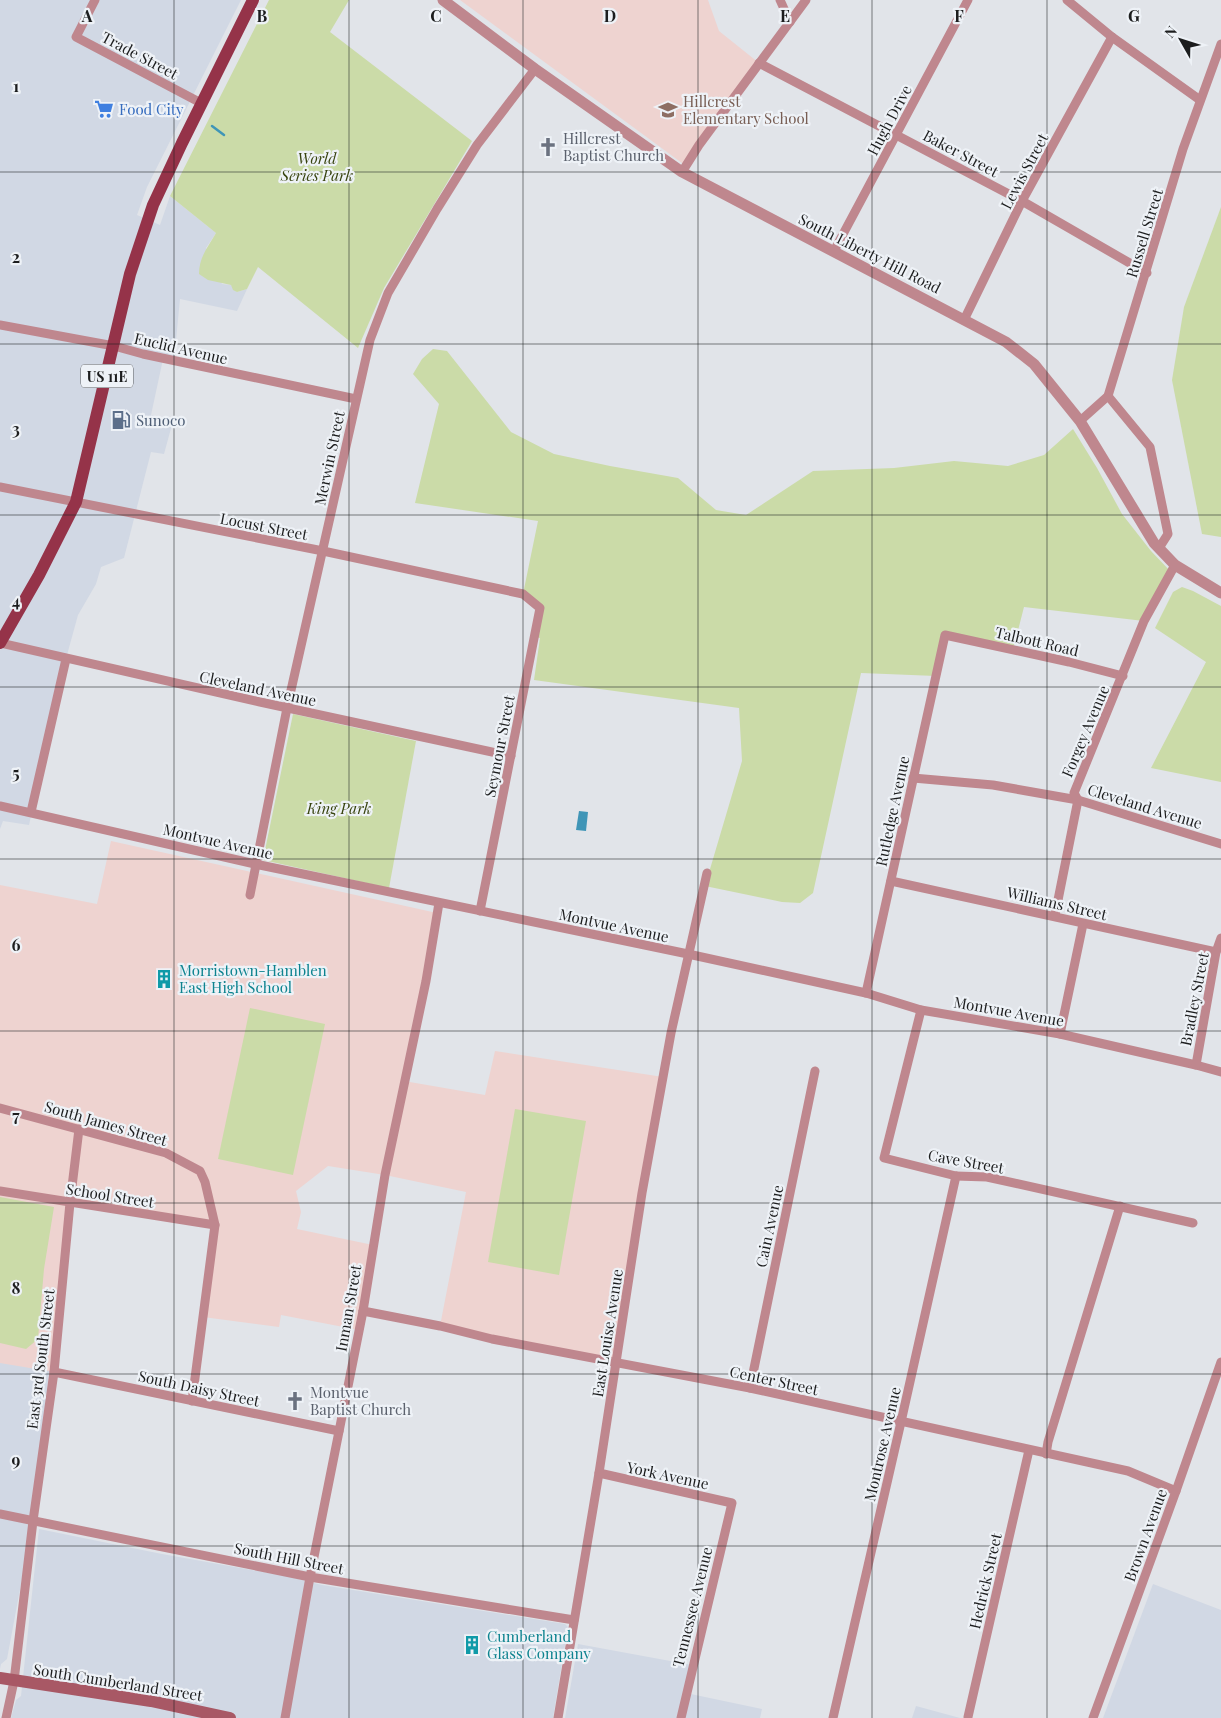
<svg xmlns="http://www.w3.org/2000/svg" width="1221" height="1718" font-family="'Playfair Display',serif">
  <rect width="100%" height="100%" fill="#e1e4e9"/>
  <g fill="#d1d8e4">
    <polygon points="0,0 241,0 147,187 137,215 160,225 170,196 216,233 206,248 222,284 231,285 237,292 247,289 237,311 180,299 174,361 163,359 151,415 173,421 164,454 151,452 124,558 101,567 96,584 78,615 67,655 29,825 3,821 0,829"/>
    <polygon points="0,1362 49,1371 35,1509 7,1659 1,1664 0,1669"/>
    <polygon points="39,1529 162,1554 286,1576 322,1585 565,1624 568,1627 553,1718 11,1718 16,1700 21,1696"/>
    <polygon points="1153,1584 1221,1610 1221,1718 1103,1718"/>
    <polygon points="578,1644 692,1665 686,1693 762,1709 760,1718 565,1718"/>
    <polygon points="916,1706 960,1718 912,1718"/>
  </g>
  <g fill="#eed3d0">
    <polygon points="460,0 708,0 719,31 759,63 686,166"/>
    <polygon points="111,841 437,913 404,1081 485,1095 495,1051 663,1077 616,1362 440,1326 466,1192 385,1175 328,1166 296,1191 301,1212 297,1229 373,1245 359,1330 281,1315 279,1327 203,1317 215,1225 71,1203 54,1372 0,1363 0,885 97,904"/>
  </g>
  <g fill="#cbdba8">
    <path d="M269,0H349L330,32L472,141L384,288L358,348L258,267L247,289L237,292L233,290L231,285L208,280L199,274C199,257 208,247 216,233L170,196Z"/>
    <polygon points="1221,207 1221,537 1202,534 1172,380 1184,307"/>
    <polygon points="433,349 447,351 511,432 554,454 610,466 678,478 716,510 746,515 813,471 894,468 954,461 1008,466 1044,455 1073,429 1097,468 1122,514 1151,551 1171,572 1144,621 1024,607 1013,650 946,635 936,676 861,673 813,893 800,903 782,902 705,886 742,761 739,708 534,680 540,638 534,637 540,608 523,594 538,521 415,503 439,404 413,374 422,359"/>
    <polygon points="1182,587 1193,591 1221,606 1221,782 1151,768 1206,662 1155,628 1173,592"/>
    <polygon points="293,714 416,741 389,888 263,860"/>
    <polygon points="250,1008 325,1024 293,1175 218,1159"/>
    <polygon points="515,1109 586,1121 559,1275 488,1262"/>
    <polygon points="0,1197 54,1207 44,1269 38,1339 26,1349 0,1343"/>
  </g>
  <polygon fill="#3f95b7" points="579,811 588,812 586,831 576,830"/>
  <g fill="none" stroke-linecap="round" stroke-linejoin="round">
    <polyline stroke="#3f95b7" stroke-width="2.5" points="212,126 224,135"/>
    <g stroke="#bf878e" stroke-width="9">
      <polyline points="95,0 76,37 201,103"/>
      <polyline points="780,0 790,22"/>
      <polyline points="1067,0 1112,37 1200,100"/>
      <polyline points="759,63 1022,201 1147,273"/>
      <polyline points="682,172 699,145 806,0"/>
      <polyline points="834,251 968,0"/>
      <polyline points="964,320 1022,201 1112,37"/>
      <polyline points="0,325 114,346 143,354 356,399"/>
      <polyline points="1108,396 1150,447 1168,534 1159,548"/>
      <polyline points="1080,421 1108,396 1183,149 1221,44"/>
      <polyline points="0,487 323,551 523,594 540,608 480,911"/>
      <polyline points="0,643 260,702 511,756"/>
      <polyline points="913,778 993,785 1078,800 1221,844"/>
      <polyline points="0,806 255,864 688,954 866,993 921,1010 1060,1034 1196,1065 1221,1072"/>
      <polyline points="31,812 66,659"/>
      <polyline points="891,881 1216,952"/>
      <polyline points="250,895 287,708 370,340 388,293 437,209 477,145 535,69"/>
      <polyline points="1055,915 1078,800 1074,793 1144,621 1175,565"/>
      <polyline points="866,993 945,635 1069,662 1123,676"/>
      <polyline points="921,1010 884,1158 956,1176 987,1177 1193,1223"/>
      <polyline points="1060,1034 1083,924"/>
      <polyline points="1196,1065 1216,952 1221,938"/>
      <polyline points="0,1108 166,1153 200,1171 205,1182 215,1225 192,1401"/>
      <polyline points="0,1191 215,1225"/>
      <polyline points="363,1311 440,1326 492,1339 750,1388 1128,1471 1176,1491"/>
      <polyline points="54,1372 339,1431"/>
      <polyline points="750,1388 815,1071"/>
      <polyline points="1046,1454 1048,1442 1120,1206"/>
      <polyline points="599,1473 732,1503 681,1718"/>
      <polyline points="0,1514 310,1577 574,1620"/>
      <polyline points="968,1717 1029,1450"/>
      <polyline points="6,1718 14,1681 33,1521 54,1372 70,1203 79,1129"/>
      <polyline points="285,1718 310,1577 363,1311 385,1175 426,981 439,903"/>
      <polyline points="558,1718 599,1473 642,1193 671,1033 707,873"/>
      <polyline points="833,1718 901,1422 956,1176"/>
      <polyline points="1093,1718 1176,1491 1221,1362"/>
    </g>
    <polyline stroke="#bf878e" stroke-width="11" points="443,0 535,69 682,172 1006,342 1034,364 1080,421 1154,543 1175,565 1221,593"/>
    <polyline stroke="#a85865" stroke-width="12" points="0,1678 151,1701 230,1718"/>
    <polyline stroke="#953349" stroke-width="12" points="0,643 39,575 76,502 130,274 153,205 182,143 253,0"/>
  </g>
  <path fill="none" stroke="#1c1d1e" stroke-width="1" stroke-opacity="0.55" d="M174,0V1718M349,0V1718M523,0V1718M698,0V1718M872,0V1718M1047,0V1718M0,172H1221M0,344H1221M0,515H1221M0,687H1221M0,859H1221M0,1031H1221M0,1203H1221M0,1374H1221M0,1546H1221"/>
  <defs>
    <g id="supermarket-bare" transform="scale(1.5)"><path d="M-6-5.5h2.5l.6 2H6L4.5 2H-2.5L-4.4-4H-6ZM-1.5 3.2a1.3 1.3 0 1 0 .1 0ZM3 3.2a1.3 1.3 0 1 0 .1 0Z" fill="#3f7fe0" stroke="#eef2f7" stroke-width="2.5" paint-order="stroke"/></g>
    <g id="school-bare" transform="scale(1.5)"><path d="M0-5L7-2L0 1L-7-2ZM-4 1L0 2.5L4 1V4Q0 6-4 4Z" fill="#8d6e63" stroke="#eef2f7" stroke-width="2.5" paint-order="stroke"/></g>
    <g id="church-bare" transform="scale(1.5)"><path d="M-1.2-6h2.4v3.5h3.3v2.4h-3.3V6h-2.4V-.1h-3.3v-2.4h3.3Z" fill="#6b7280" stroke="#eef2f7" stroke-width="2.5" paint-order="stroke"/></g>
    <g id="fuel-bare" transform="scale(1.5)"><path d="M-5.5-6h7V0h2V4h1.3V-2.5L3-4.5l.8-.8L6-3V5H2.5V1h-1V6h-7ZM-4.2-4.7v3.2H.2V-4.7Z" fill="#5c6f8a" stroke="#eef2f7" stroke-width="2.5" paint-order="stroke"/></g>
    <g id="building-bare" transform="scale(1.5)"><path d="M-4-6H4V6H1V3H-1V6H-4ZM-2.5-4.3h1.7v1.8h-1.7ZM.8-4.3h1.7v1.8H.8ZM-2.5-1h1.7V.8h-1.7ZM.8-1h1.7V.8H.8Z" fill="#0f9aa8" stroke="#eef2f7" stroke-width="2.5" paint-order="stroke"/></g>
  </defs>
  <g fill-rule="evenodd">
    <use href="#supermarket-bare" x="104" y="109"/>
    <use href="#school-bare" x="668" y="110"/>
    <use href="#church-bare" x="548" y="147"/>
    <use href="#fuel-bare" x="121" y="420"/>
    <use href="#building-bare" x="164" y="979"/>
    <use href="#church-bare" x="295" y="1401"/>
    <use href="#building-bare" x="472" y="1645"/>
  </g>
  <g text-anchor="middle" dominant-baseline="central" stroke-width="4.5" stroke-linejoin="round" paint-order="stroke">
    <rect fill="#eef2f7" stroke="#5b5d5f" stroke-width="1" x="81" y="364.5" width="52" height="23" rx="4"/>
    <g font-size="14" font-weight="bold" fill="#1c1d1e">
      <text x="107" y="376">US 11E</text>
    </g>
    <g font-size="15" fill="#1c1d1e" stroke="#eef2f7">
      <text transform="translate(140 55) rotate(28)">Trade Street</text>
      <text transform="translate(889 120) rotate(-62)">Hugh Drive</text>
      <text transform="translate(961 153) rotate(28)">Baker Street</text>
      <text transform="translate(1024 171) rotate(-62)">Lewis Street</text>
      <text transform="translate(1144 233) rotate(-73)">Russell Street</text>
      <text transform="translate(870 253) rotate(27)">South Liberty Hill Road</text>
      <text transform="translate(181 348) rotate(13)">Euclid Avenue</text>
      <text transform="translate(329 458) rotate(-78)">Merwin Street</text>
      <text transform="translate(264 526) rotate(11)">Locust Street</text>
      <text transform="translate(1037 641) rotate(13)">Talbott Road</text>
      <text transform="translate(258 688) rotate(12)">Cleveland Avenue</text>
      <text transform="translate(1085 731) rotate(-67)">Forgey Avenue</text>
      <text transform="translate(499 746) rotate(-79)">Seymour Street</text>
      <text transform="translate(1145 806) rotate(17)">Cleveland Avenue</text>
      <text transform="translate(892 811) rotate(-78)">Rutledge Avenue</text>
      <text transform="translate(218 841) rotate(13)">Montvue Avenue</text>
      <text transform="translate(1057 903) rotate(13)">Williams Street</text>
      <text transform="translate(614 925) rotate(12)">Montvue Avenue</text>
      <text transform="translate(1194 999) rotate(-79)">Bradley Street</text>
      <text transform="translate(1009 1011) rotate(10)">Montvue Avenue</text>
      <text transform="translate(106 1123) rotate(16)">South James Street</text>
      <text transform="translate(966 1161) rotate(10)">Cave Street</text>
      <text transform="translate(110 1195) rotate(9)">School Street</text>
      <text transform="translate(769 1226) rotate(-78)">Cain Avenue</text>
      <text transform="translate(348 1308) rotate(-80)">Inman Street</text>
      <text transform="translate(607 1333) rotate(-81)">East Louise Avenue</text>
      <text transform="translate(40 1359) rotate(-83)">East 3rd South Street</text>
      <text transform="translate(774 1380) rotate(12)">Center Street</text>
      <text transform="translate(199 1388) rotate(12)">South Daisy Street</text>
      <text transform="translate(882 1444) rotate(-77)">Montrose Avenue</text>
      <text transform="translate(668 1475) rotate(12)">York Avenue</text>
      <text transform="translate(1145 1535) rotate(-70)">Brown Avenue</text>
      <text transform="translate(289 1558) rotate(11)">South Hill Street</text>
      <text transform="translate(985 1581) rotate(-77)">Hedrick Street</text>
      <text transform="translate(692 1607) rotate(-76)">Tennessee Avenue</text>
      <text transform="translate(118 1682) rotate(9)">South Cumberland Street</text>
    </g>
    <g font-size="15" fill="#785e54" stroke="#eef2f7" text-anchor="start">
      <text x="683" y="101">Hillcrest<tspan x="683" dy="17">Elementary School</tspan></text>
    </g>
    <g font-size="15" fill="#366cbe" stroke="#eef2f7" text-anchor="start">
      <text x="119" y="109">Food City</text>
    </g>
    <g font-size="15" fill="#5b616d" stroke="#eef2f7" text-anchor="start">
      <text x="563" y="138">Hillcrest<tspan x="563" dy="17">Baptist Church</tspan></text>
      <text x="310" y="1392">Montvue<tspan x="310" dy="17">Baptist Church</tspan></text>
    </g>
    <g font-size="15" font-style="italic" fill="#37430e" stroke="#eef2f7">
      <text x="317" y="158">World<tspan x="317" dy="17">Series Park</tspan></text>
      <text x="339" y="808">King Park</text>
    </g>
    <g font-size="15" fill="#4e5e75" stroke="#eef2f7" text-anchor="start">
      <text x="136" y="420">Sunoco</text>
    </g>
    <g font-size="15" fill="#0d838f" stroke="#eef2f7" text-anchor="start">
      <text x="179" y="970">Morristown-Hamblen<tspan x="179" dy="17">East High School</tspan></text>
      <text x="487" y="1636">Cumberland<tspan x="487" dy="17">Glass Company</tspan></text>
    </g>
  </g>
  <g font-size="16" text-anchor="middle" font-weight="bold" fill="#1c1d1e" stroke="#eef2f7" stroke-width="4.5" stroke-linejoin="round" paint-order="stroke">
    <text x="87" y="22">A</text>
    <text x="262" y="22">B</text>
    <text x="436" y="22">C</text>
    <text x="610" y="22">D</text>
    <text x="785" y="22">E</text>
    <text x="959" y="22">F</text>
    <text x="1134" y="22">G</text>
    <text x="16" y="92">1</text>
    <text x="16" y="263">2</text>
    <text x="16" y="435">3</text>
    <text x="16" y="607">4</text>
    <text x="16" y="779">5</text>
    <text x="16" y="951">6</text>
    <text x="16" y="1122">7</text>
    <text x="16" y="1294">8</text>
    <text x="16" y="1466">9</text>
  </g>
  <g transform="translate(1181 40) rotate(309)" stroke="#eef2f7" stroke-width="4" paint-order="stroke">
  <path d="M0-4L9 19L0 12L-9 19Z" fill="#1c1d1e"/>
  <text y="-8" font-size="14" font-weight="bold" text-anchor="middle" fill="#1c1d1e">N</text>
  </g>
</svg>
